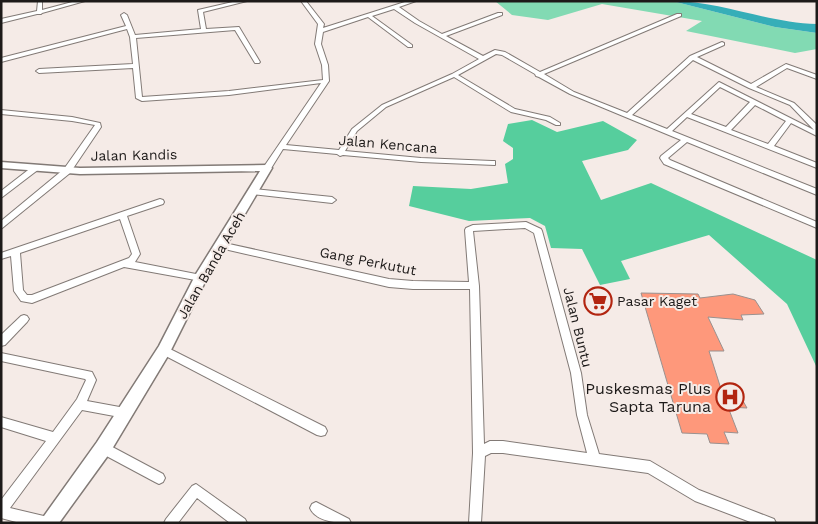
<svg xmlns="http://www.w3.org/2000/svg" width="818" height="524" font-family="'Work Sans',sans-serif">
  <rect width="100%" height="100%" fill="#f5ebe7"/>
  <polygon fill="#82dab3" points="495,1 672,1 775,27 817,33 817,49 795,53 686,31 702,21 602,4 548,20 512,15"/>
  <polygon fill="#56ce9d" points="532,120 557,132 603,121 637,140 628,150 582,161 601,200 651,183 817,260 817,368 787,304 709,235 621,261 630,279 600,285 582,249 551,248 545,226 530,218 469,221 409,206 413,186 471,189 508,183 505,164 513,159 513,148 503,141 508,124"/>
  <path fill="#36aeb8" d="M672,1C721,1 767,23 817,24V33L775,27Z"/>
  <polygon fill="#fe987b" stroke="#9a918f" points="641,293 698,294 700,298 733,294 755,300 764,314 741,315 743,320 708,317 724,351 709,351 721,389 739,394 747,408 728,407 738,433 724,432 729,444 710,443 707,434 682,433"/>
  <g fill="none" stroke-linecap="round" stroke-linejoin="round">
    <g stroke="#827a76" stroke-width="2">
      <g id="street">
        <polygon points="38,1 42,1 42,10 76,1 85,1 42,13 41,14 37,14 1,23 1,19 37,11"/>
        <path d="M237,1H247L203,12L206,29L239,27L260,62L259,63H255L235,30L136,38L142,97L229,91L323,80L322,65L315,44L318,24L301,1H306L324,24L323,28L408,1H416L399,7L419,21L442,34L498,13H502V15L446,36L483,56L495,50L505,52L540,72L677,14H681V16L544,74L574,92L627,113L690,56L722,42L724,43V45L697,57L751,84L786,64L817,75V79L787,68L756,87L794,103L817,125V136L791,123L774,146L817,163V168L687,117L672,131L817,189V195L687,142L668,158L670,160L817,222V228L664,164L660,158L661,156L681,140L570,94L539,77L536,76L535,74L502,55L496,54L458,75L515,109L550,117L560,123V125H556L546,120L511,112L454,77L386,107L357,131L345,151L421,158L492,161H495V165L421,162L343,155L340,156L337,154L283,149L270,170H267L263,168L321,83L229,95L142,101L136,98L133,68L39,73L36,71L39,69L133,64L130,37L127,29L1,62V58L126,26L121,15L124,13L127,15L135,35L201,29L198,10ZM394,9L415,23L479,59L452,74L382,105L352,129L339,150L286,145L329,81L328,65L321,44L323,32L368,17L408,47H412V45L372,16ZM693,60L749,88L790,105L814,130L719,82L667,129L632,115ZM720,87L750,102L726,127L691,114ZM755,105L786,121L768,144L731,130Z"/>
        <polygon points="1,110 72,117 100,123 101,127 70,173 1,229 1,221 64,169 95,125 72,121 1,114"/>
        <polygon points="32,167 35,167 39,169 1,198 1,191"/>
        <polygon points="254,189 332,197 336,200 332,203 251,194 250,192 251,190"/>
        <path d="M160,199L163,200L164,202L163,204L127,216L140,254L135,262L201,275L204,276L205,278L204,280L201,281L124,267L32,303L21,301L14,291L11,256L1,259V253ZM120,219L132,254L129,258L32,295H27L23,290L20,253Z"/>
        <path d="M526,222L541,229L542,231L581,373L587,415L599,454L650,461L699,490L774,519L776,523H753L695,501L648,473L503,453H491L485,456L481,523H469L473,453L470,289H413L389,287L220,248L216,245L220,242L389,279L413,281L469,282L465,230L466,228L473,225ZM525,228L534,233L571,373L577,415L587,453L503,441H490L484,444L479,286L473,231Z"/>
        <polygon points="24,315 27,316 29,319 27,322 5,345 1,346 1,335 21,316"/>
        <polygon points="164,346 325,427 327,431 325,435 321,436 317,435 160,353 159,350 160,347"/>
        <polygon points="1,353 92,372 96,380 87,401 125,408 129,409 130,413 129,417 125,418 82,410 10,508 48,517 52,519 54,523 20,523 1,518 1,500 46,441 1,427 1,417 53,432 77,399 86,380 85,379 1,361"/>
        <polygon points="103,442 163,474 165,478 163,482 159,484 155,482 99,452 97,448 99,444"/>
        <polygon points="196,484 245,519 247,523 230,523 197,498 178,523 164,523 166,519 192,486"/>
        <path d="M316,502L349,519L351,523C338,523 316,522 310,508L312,504Z"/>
      </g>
    </g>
    <g stroke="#827a76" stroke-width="3">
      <polygon id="secondary" points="1,162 80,168 267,165 272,168 206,280 169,354 109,454 59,523 39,523 97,442 159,346 196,274 260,171 80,174 1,168"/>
    </g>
    <use href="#street" fill="#fff" fill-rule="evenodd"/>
    <use href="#secondary" fill="#fff" fill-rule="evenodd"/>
  </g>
  <defs>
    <g id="supermarket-ring" transform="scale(1.4375)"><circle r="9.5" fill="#f5ebe7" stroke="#b22510" stroke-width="1.5"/><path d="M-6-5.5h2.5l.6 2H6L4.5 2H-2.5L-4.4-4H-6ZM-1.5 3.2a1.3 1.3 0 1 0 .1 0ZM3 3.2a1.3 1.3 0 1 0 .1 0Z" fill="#b22510"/></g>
    <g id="hospital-ring" transform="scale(1.4375)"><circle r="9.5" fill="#f5ebe7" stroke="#b22510" stroke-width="1.5"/><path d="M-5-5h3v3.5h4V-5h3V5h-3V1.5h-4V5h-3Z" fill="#b22510"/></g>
  </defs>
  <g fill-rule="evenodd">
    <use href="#supermarket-ring" x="598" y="301"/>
    <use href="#hospital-ring" x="730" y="397"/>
  </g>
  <g text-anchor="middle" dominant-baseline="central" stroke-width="4" stroke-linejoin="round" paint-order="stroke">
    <g font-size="14" fill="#1d1a19" stroke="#f5ebe7">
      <text transform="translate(388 144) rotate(5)">Jalan Kencana</text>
      <text transform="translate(134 155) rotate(-1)">Jalan Kandis</text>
      <text transform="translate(368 261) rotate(11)">Gang Perkutut</text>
      <text transform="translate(211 265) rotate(-60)">Jalan Banda Aceh</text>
      <text transform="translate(578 327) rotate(76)">Jalan Buntu</text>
    </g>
    <g font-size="14" fill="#1d1a19" stroke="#f5ebe7" text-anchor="start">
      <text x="617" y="301">Pasar Kaget</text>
    </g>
    <g font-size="16" fill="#1d1a19" stroke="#f5ebe7" text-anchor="end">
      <text x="711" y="388">Puskesmas Plus<tspan x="711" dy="18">Sapta Taruna</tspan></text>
    </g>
  </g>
  <rect width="818" height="524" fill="none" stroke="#1d1a19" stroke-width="5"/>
</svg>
